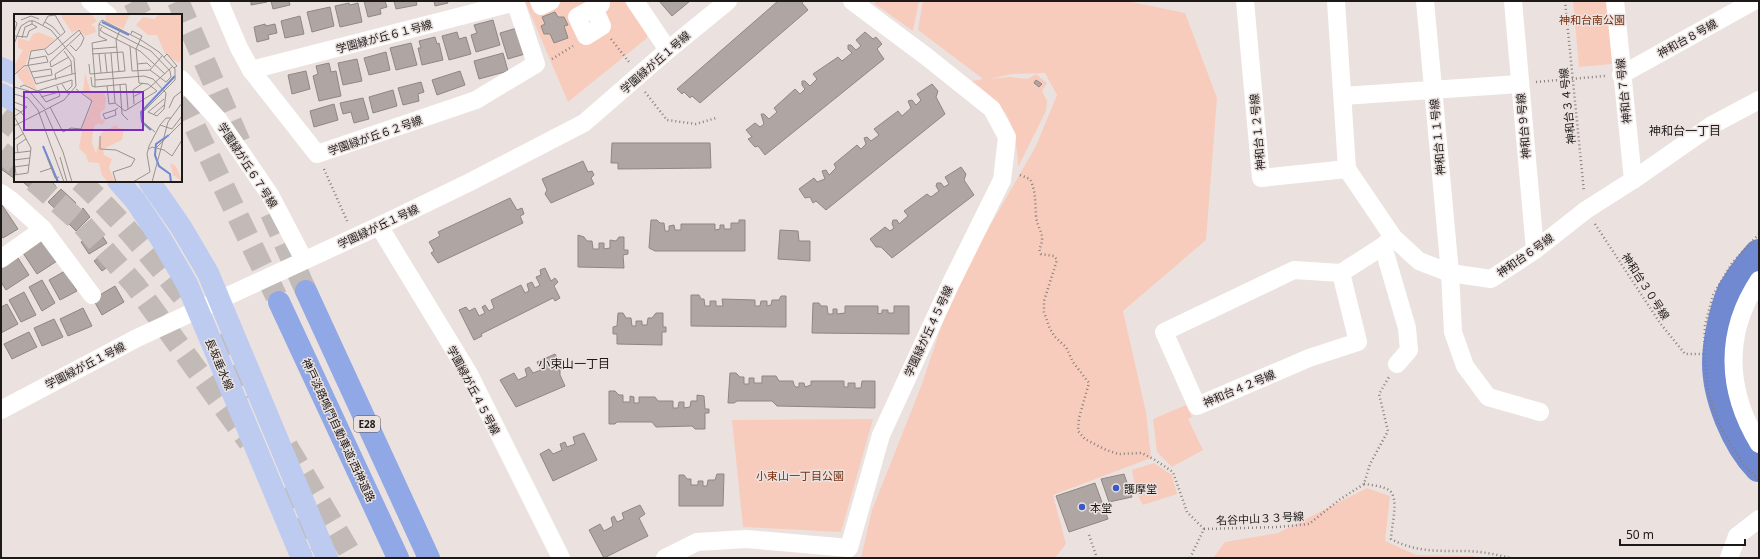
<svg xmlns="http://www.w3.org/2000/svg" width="1760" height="559" font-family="'Noto Sans','Noto Sans JP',sans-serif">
  <rect width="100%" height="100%" fill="#ebe2df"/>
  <g fill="#f8ccbc">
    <polygon points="525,1 624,1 647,31 647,38 568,102"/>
    <polygon points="874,1 919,1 913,31 875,4"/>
    <path d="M923,1H1127L1185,13L1217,98L1206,240L1123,311L1146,412L1151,458L1053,495L1066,544L1055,558H861L872,510L922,384L945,315L973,255L1036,146L1057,95L1045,73L1012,74L990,79L1010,77L1027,79L1036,74L1047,83L1042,91L1047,101L1046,111L1018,167C1016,121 1008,109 972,81L983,79L918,30Z"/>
    <polygon points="1573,1 1608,1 1612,64 1579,67"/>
    <polygon points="1186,405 1192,417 1188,419 1203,450 1172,467 1157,452 1153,419"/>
    <polygon points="873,419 841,532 743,527 732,420"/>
    <polygon points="1154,463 1172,475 1177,494 1143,505 1136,492 1132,470"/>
    <polygon points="1367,488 1390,496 1385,541 1416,555 1475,556 1474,558 1213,558 1225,542 1278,533"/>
  </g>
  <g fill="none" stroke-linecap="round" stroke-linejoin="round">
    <path stroke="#7089d0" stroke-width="30" d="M1759,254C1750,264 1739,279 1732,291C1724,310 1717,342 1717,363C1717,397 1736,443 1759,467"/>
  </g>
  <g fill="#afa6a3" stroke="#8f8784">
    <polygon points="251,1 267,1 267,2 251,5"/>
    <polygon points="271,1 289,1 290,5 273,9"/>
    <polygon points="364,1 385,1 387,7 380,9 381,14 368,17"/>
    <polygon points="394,1 416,1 417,5 396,9"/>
    <polygon points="434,1 447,1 448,3 435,6"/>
    <polygon points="659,1 690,1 672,16"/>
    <polygon points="778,1 803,1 802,3 808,10 700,103 692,96 690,98 684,92 682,94 677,89"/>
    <polygon points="349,3 350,5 358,3 362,22 340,27 335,6"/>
    <polygon points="330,7 334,26 312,32 307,12"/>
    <polygon points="555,12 558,17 564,17 568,25 564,26 568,38 554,43 550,34 544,34 541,26 545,24 542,17"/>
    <polygon points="300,16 304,34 285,38 281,21"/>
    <polygon points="493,20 500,45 476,52 471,35 477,33 474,25"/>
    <polygon points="265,24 266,26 275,24 277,33 268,35 269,39 257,42 254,27"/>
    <polygon points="517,28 525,54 508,59 500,33"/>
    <polygon points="457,32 459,39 466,37 471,54 449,60 442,36"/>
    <polygon points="865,32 873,39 876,37 882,44 877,49 884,59 765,155 758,146 755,147 748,139 752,137 746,130 755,123 760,127 764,124 761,114 764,114 769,119 777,112 774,108 795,89 800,94 805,89 802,85 802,81 805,81 810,86 817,79 813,74 838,57 842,61 852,53 848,49 848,45 851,45 856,50 861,46 856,40"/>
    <polygon points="435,37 437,44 439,43 443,60 422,65 418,48 421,48 419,41"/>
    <polygon points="411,43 417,65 396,70 390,48"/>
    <polygon points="386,52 390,70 369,75 364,58"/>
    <polygon points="503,53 508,71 479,79 474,61"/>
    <polygon points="357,59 362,81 343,85 338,63"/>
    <polygon points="329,63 331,72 336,71 341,96 319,101 313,76 318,74 316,66"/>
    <polygon points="306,71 310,89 292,94 288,75"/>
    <polygon points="460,71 465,85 437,95 432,80"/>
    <polygon points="1036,80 1042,84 1039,87 1034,83"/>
    <polygon points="421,82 424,92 418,94 419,101 403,105 398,88"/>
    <polygon points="932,84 938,91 936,97 945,114 826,210 816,201 813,203 810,197 805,198 799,189 814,178 817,182 825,179 822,171 826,170 829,175 836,168 834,164 857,145 861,149 866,144 864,138 867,137 871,141 879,135 874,129 898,111 902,116 911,108 908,101 912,100 916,105 921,100 917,94"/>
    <polygon points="393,90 397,106 373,113 369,97"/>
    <polygon points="363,98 369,119 354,123 351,112 343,114 340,103"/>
    <polygon points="334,104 338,120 314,127 310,111"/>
    <polygon points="612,143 710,143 711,168 618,169 618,163 611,163"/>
    <polygon points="10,149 15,153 15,179 1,169 1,163"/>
    <polygon points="583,161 588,172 592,171 594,175 591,178 594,184 551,203 545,194 547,190 542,179"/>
    <polygon points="961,167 966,174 964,180 974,195 892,258 881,247 876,247 870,239 885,227 890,231 894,228 892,224 893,220 897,220 899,224 908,216 904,211 927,194 931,197 939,191 936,186 937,183 941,183 944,187 949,184 945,177"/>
    <polygon points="24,181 51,181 56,186 44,200 23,182"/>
    <polygon points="61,189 76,203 63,216 48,202"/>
    <polygon points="510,198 517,210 522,208 524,214 520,216 523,223 438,263 431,253 434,251 429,242 440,236 438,232"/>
    <polygon points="2,205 18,229 3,238 1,235 1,206"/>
    <polygon points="83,208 90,217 76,231 68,223"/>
    <polygon points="651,220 657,220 660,223 664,223 665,231 669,231 669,226 674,225 675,230 681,230 681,224 715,224 715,230 720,229 720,225 724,225 724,229 731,229 731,223 739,223 739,220 745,220 745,251 655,251 649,248"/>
    <polygon points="780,230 798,231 799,241 810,241 810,261 778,259"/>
    <polygon points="99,231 107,243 89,254 81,242"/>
    <polygon points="578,235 584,237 587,241 592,241 593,249 599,249 599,243 604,243 604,249 610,248 610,240 616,241 619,237 624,237 624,250 628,250 628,254 623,255 624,268 578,267"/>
    <polygon points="42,239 57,261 37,274 23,253"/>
    <polygon points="112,247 120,258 102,271 94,261"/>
    <polygon points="18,258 29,275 6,290 1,282 1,268"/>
    <polygon points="545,268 551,281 555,278 558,282 554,286 560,298 555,301 553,298 481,334 482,336 474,340 459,310 466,307 469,311 475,308 479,316 485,313 482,307 485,305 489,311 494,308 491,300 521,285 525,293 529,291 527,284 532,282 535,288 540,285 536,277 541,275 540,270"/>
    <polygon points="65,271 77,291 60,300 49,280"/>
    <polygon points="42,280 55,303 42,311 29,287"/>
    <polygon points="115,286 124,302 102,315 93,299"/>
    <polygon points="24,292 36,315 21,322 9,300"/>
    <polygon points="691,295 699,295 701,299 704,299 705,306 710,306 710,301 716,301 716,306 723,306 722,299 755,300 755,306 760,306 761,301 767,301 767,306 771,305 772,300 779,300 781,296 786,296 786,327 691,326"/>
    <polygon points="813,303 819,303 821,306 827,306 828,314 833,314 833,309 837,309 837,314 845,313 845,306 878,306 878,314 882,313 882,310 888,310 888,313 894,313 894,306 909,306 909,334 812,333"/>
    <polygon points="7,304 18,324 1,333 1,307"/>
    <polygon points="83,308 92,326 68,336 60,319"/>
    <polygon points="618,313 623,313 626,318 631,318 632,326 636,326 636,321 642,321 642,325 647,325 648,318 652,318 656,313 663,313 663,327 666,327 666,332 662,332 662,345 617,344 617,334 613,334 613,327 617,326"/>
    <polygon points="54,319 63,337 42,346 34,328"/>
    <polygon points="29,332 37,347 12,359 4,344"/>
    <polygon points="555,354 560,363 560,375 565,386 516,407 500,380 514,373 518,380 527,376 525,369 529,367 533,373 541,370 537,362"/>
    <polygon points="730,373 736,373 740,377 744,377 744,384 749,384 749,378 754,378 754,383 762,383 762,376 776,376 779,381 793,381 794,385 796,387 799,387 799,383 804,383 805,387 811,385 811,381 844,381 844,387 848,387 848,383 855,383 855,388 861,388 862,381 875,381 875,408 777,406 772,401 737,401 734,403 728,403"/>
    <polygon points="609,391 615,391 619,395 623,395 623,402 630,402 630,396 634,397 634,403 639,403 639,397 655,397 658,401 673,401 673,408 678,408 679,402 684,402 684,408 690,407 691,401 697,401 697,395 704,396 705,409 709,409 709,413 705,413 705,429 695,429 692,426 656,427 652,422 617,422 615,424 609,424"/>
    <polygon points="584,433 597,460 553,481 540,454 549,449 553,454 562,450 560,444 565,442 567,447 575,444 573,437"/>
    <polygon points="717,474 724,474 723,506 679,506 679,475 684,475 687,479 691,479 691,485 698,485 698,481 703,481 703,486 707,486 708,480 715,480"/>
    <polygon points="1124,474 1132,497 1109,502 1101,479"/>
    <polygon points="1095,483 1108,519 1069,532 1056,496"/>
    <polygon points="640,505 645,514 639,518 648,536 604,558 589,530 600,524 604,531 613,526 611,518 614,516 617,522 624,519 622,513"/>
  </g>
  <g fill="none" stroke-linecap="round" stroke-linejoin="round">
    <g stroke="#c2bab7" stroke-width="22" stroke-dasharray="22 11" stroke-linecap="butt">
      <polyline points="134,1 141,15"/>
      <polyline points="178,1 244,152"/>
      <polyline points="181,98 279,302"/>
      <polyline points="1,117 15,128"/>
      <polyline points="1,152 15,163"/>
      <polyline points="34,181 82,224 135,285 249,442"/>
      <path d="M80,181C123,221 159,266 195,312"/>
      <polyline points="271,213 306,291"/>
      <polyline points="215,338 253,394"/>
      <polyline points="287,446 353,558"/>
      <polyline points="281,490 315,548"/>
    </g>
    <g stroke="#867f7d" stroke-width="2.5" stroke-dasharray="1 3" stroke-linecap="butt">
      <polyline points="1565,1 1584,192"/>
      <polyline points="611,39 629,62"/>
      <polyline points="552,59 573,46"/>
      <polyline points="1536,82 1605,76"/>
      <polyline points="645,92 667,120 696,124 716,118"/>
      <polyline points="324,169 348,223"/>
      <path d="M1020,175L1030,179C1036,191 1035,203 1036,216C1037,229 1047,235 1039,249L1041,254L1054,256L1057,260L1044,301V312L1050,329L1055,337L1066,347L1073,362L1089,383L1079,418L1078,431L1085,439L1104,449L1118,454L1142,453L1155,460L1173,472L1187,512L1204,529"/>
      <polyline points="1595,224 1660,323 1685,354 1704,354"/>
      <polyline points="1759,234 1732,263 1713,295 1705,325 1704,354 1708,392 1720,426 1743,464 1759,480"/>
      <path d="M1364,484C1372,485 1382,486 1389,490C1400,498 1391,527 1391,539C1415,552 1438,551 1464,551C1479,551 1495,554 1510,558"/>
      <polyline points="1204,529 1278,527 1309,524 1339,500 1364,484 1370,464 1388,431 1379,394 1389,377"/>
      <polyline points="1089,535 1097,558"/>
      <polyline points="1190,558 1204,529"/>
    </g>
    <g stroke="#fff" stroke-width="18">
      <polyline points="90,1 108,15"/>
      <polyline points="219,1 239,48 251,70 317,154 476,100 536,64 515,1"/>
      <polyline points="539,1 541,6 551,1"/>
      <polyline points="635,1 668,50"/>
      <polyline points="1245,1 1261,178 1347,169"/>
      <polyline points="1336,1 1347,169 1393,237 1419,261 1450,273 1491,279 1535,250 1586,210 1633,180 1712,125 1759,100"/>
      <polyline points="1425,1 1450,273 1453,332 1465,366 1488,397 1540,412"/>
      <polyline points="1513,1 1535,250"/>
      <polyline points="1615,1 1633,180"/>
      <polyline points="594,8 602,26 586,36 577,17 601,4"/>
      <polyline points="251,70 516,2"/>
      <polyline points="1621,75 1754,1"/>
      <polyline points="181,79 217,118 240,151 270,195 304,260"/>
      <polyline points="1343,96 1519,84"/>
      <polyline points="1,193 11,200 43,229 1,259"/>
      <polyline points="379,226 469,374 561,558"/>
      <polyline points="43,229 92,295"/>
      <polyline points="1383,246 1407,328 1409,350 1397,364"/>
      <polyline points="1341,273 1294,270 1164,332 1197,406 1309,358 1358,342 1341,273 1383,246 1393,237"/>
      <path d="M1759,280C1724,333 1726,390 1759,444"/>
      <polyline points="1,410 137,338 379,226 468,183 584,123 668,50 728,1"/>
      <polyline points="665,558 697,542 746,539 849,548 881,435 951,283 1002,180 1007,137 992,109 927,57 852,1"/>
      <polyline points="1729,558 1737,536 1759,519"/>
    </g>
    <g stroke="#bccbef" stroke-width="22">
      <polyline points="1,68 15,74"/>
      <polyline points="1,94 15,101"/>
      <polyline points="118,181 135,200 161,239 187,284 302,558"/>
      <polyline points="149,181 181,227 208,273 327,558"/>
    </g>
    <g stroke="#90a8e5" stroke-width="22">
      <polyline points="306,291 429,558"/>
      <polyline points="279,302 398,558"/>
    </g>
  </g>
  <g fill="#3958c9" stroke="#ebe2df" stroke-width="1.5">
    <circle cx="1116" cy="488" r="4"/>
    <circle cx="1082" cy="507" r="4"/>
  </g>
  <g text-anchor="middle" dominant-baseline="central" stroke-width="3" stroke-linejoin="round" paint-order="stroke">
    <rect fill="#ebe2df" stroke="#5a5554" stroke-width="1" x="354" y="416" width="26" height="16" rx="3"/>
    <g font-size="10" font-weight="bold" fill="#1c1918">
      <text x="367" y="424">E28</text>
    </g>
    <g font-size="11" fill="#792f11" stroke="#ebe2df">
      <text x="1592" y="19">神和台南公園</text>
      <text x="800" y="475">小束山一丁目公園</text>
    </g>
    <g font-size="11" fill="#1c1918" stroke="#ebe2df">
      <text transform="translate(384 36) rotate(-15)">学園緑が丘６１号線</text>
      <text transform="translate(1687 38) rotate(-29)">神和台８号線</text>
      <text transform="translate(655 62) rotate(-41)">学園緑が丘１号線</text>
      <text transform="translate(1623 91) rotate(-96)">神和台７号線</text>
      <text transform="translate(1567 106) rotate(-96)">神和台３４号線</text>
      <text transform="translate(1523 126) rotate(-95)">神和台９号線</text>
      <text transform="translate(1257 132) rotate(-95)">神和台１２号線</text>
      <text transform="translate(375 135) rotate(-19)">学園緑が丘６２号線</text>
      <text transform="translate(1437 137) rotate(-95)">神和台１１号線</text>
      <text transform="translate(248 165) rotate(57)">学園緑が丘６７号線</text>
      <text transform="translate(378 226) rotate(-25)">学園緑が丘１号線</text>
      <text transform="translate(1525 255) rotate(-35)">神和台６号線</text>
      <text transform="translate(1646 286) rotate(57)">神和台３０号線</text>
      <text transform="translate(928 331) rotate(-65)">学園緑が丘４５号線</text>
      <text transform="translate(220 364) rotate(67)">長坂垂水線</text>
      <text transform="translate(85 365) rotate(-27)">学園緑が丘１号線</text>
      <text transform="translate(1239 388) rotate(-23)">神和台４２号線</text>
      <text transform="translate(474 390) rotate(62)">学園緑が丘４５号線</text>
      <text transform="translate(339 430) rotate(65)">神戸淡路鳴門自動車道;西神道路</text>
      <text transform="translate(1260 518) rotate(-3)">名谷中山３３号線</text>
    </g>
    <g font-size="11" fill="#1c1918" stroke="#ebe2df" text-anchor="start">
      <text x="1124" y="488">護摩堂</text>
      <text x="1090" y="507">本堂</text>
    </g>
    <g font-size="12" fill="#1c1918" stroke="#ebe2df">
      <text x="1685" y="130">神和台一丁目</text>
      <text x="574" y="363">小束山一丁目</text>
    </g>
  </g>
  <g transform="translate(14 14)">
    <rect width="168" height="168" fill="#ebe2df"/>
    <path d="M46,0H77L83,7L77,11L81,13L82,18L71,22L65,15L58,19ZM91,0H116L109,15L92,7ZM145,0H168V45L165,49L151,40L143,21H134L122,11L129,3L140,5ZM25,18L41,25L31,34L16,37L12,50L0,59V52L9,36L4,34V24L15,27L19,20ZM13,52L23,76L10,70L5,64L3,59ZM71,59L77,78L90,79L92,85L91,94L86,99L87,106L90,105L91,108L87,112L86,109L81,111L79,118L78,129L82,139L87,119L102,111L104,114L110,115L108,126L89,135L90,141L98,145L95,154L101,168H94L88,161L85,149L74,148L72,141L65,134L69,112L79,89L69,78ZM156,149L162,152L168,167L159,161Z" fill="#f8ccbc"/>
    <path fill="none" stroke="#7089d0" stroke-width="2" d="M88,8L115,21M137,116L128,108L127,98L161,62M155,121L142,130L141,141L145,152L156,160L157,168M29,132L44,168"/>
    <path fill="none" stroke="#98928f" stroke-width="1" d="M0,6L3,9L0,19M7,6L17,2L25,5M31,8L39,13L46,21M85,10V22L93,26L78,29L81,66L130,62L139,65L152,79L150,95L143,102L134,98L150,85M29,11L34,2L41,1L51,18L31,35L17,37L14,51L22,70L62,59M88,13L86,16L90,19L126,37L151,60M0,22L13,23L15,17L23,13L18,10V6M8,24L11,13L18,10M0,30L7,12L15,7H20L37,16L60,44L62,72L50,86L0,112M116,32L118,57L136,56L152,68L157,63L156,57L137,37L85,10L88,6L127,26L145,38L161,55V66L128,99L129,108L141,118M78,35L103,33M31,36L34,41L38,39L65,16L70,24L67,31L62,37L56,31M50,37L57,47L58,60M97,39L101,89L111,97L143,77L134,70L125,69L122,35L128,22L118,17L117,20M85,40L87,59M91,40L93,58M55,43L37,53L36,48L67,19M150,43L153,40L163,52L160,54M75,50L76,60L111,57L109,38L78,40M123,50L133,49L137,53M136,56L148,42M17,58L37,55L38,61L20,64M105,58L102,26L106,16M0,61L10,52L34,48L32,42L15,45M77,63L78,72L81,73M42,66L41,60L57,51M81,66V73L112,70L114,95M48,70L55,81M106,71L108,100L114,106M93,72L95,90L101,89M0,73L15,77L31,95M6,73L10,71L23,77L58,66V72L53,77M24,77L32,88L46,82L43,72M0,80L14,84L24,96L50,168M27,83L45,78M119,83L135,74L159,52M0,88L13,93L7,98L9,101M120,90L119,76L129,69M36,93L49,118L57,114L67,115L78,87L62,75M0,94L7,98L1,102M155,94L160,83L168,77M101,96L89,100L91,105L102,101L101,96L104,94M31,97L49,138L58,168M140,100L150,91M0,102L17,134L15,151L0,153M146,111L158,115L168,102M86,122V135L102,136L121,145L117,152L99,158L102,168M0,126L10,119M142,134L168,108M135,135L138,133L150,136L158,142L168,126M0,139L17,137M4,139L3,131L12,125M33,143L41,164L45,163M46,143L53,168M0,146L16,144M0,146L2,160M26,158L38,154M0,161L14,159L15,151M119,168L136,158L133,140L135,132L146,111L152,104H157M138,168L154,108L168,89"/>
    <path fill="#7b2cbf" fill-opacity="0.15" stroke="#7b2cbf" stroke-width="2" d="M10,78H129V116H10Z"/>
    <rect width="168" height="168" fill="none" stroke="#1c1918" stroke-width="2"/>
  </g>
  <rect width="1760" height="559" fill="none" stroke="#1c1918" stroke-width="4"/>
  <path d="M1620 539v6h125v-6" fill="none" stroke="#1c1918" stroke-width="2"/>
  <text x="1626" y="539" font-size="12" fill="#1c1918" stroke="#ebe2df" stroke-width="3" paint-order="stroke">50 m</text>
</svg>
